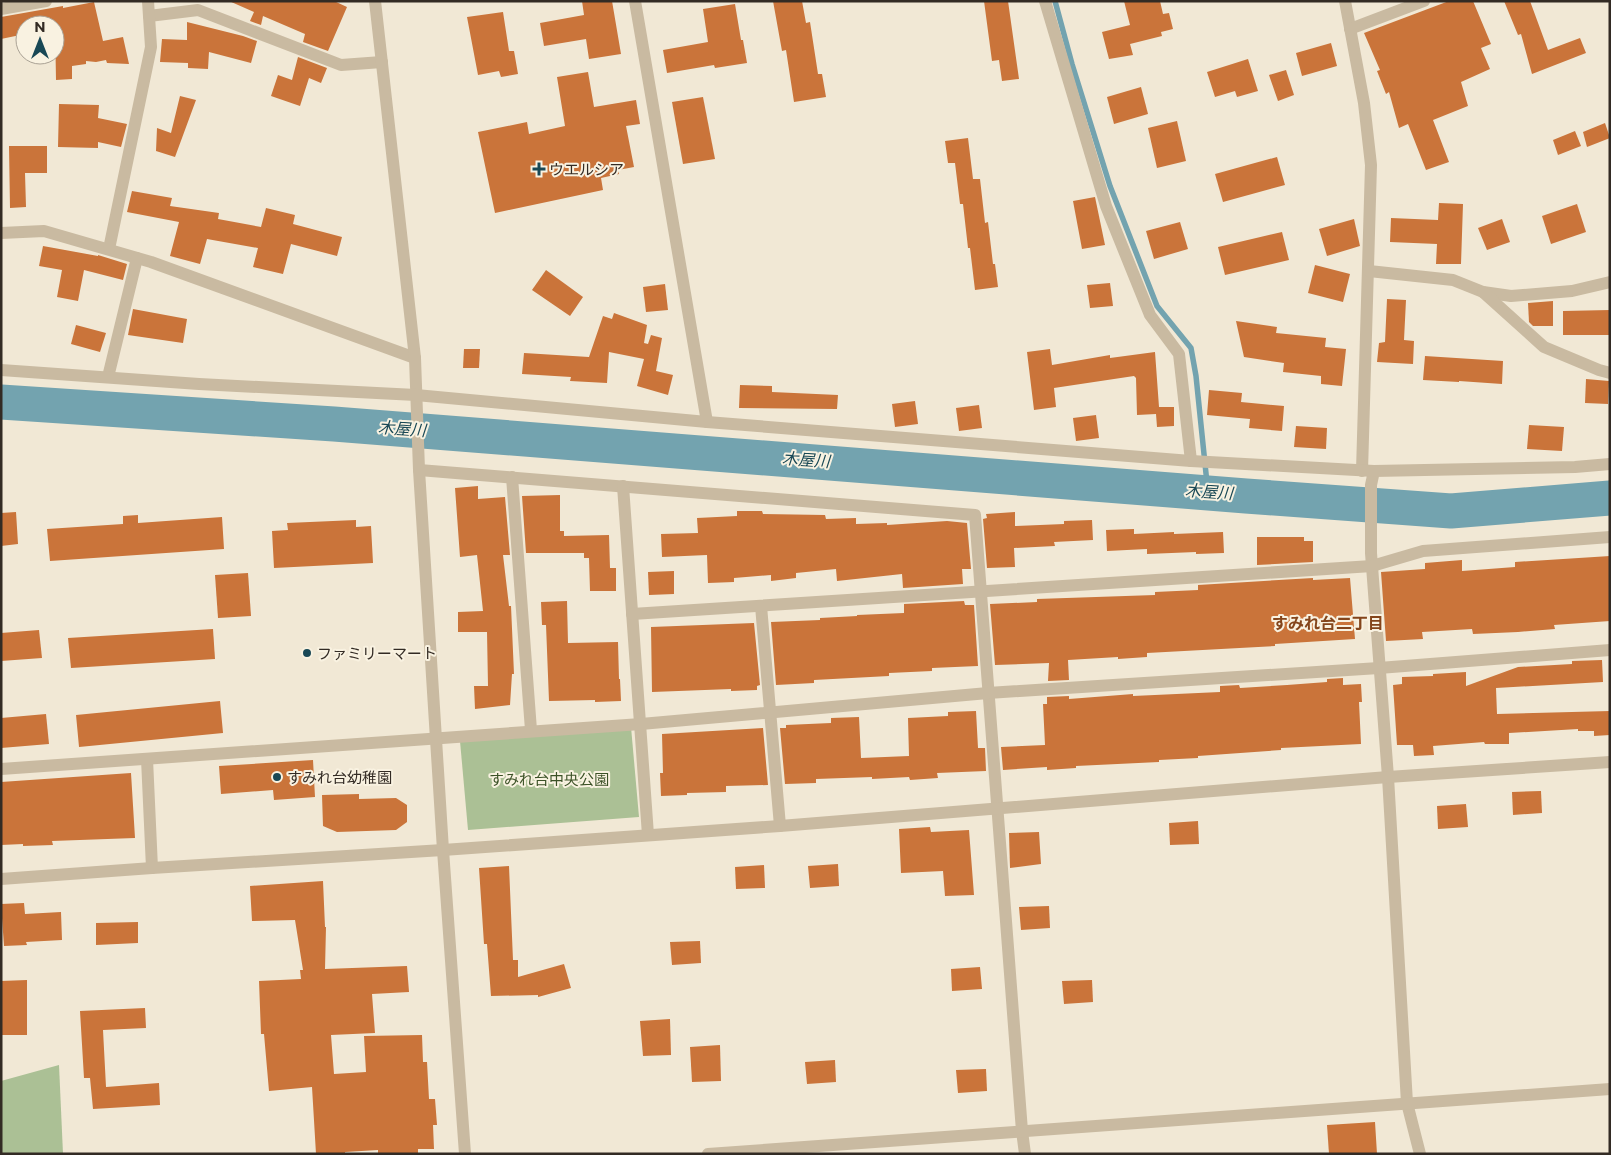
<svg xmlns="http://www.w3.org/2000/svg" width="1611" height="1155" font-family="Montserrat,'Noto Sans JP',sans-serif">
  <rect width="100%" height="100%" fill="#f1e8d5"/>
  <g fill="#abc095">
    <polygon points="631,727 639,817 468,830 460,741"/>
    <polygon points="59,1065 63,1154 1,1154 1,1081"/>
  </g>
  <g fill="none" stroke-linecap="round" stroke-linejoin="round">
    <polyline stroke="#73a3af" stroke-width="5.5" points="1055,1 1072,64 1110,186 1157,306 1191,348 1196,376 1208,493"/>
    <polyline stroke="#73a3af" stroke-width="35" points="1,402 334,424 1246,496 1451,511 1610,498"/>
  </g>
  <g fill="#ca743a">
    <polygon points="229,1 334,1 347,7 328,51 303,42 305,34 263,16 261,25 250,21 254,12"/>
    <polygon points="582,1 612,1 621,54 589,59 586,39 544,46 540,23 584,15"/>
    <polygon points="773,1 802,1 806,23 810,22 818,74 822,74 826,97 794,102 786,50 782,51"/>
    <polygon points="984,1 1008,1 1019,79 1002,81 999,60 992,61"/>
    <polygon points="1124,1 1160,1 1163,14 1169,13 1173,29 1161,32 1162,36 1130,44 1133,55 1109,59 1102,32 1130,25"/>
    <polygon points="1449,1 1473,1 1491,44 1481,48 1490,69 1461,82 1468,106 1433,120 1449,162 1426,170 1408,124 1399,128 1389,92 1386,94 1377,71 1380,70 1364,33"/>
    <polygon points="1504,1 1530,1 1548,50 1580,38 1586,53 1532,74 1521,34 1518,35"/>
    <polygon points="94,2 103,41 123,37 129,64 107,63 106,60 96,62 86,61 86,64 72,66 72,79 56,80 55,25 25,25 25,34 1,39 1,17 63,6 63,8"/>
    <polygon points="735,4 741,40 743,40 747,63 715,68 714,65 667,73 663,50 708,42 703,9"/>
    <polygon points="503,12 509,51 514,51 518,74 501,77 499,71 478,75 467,17"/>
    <polygon points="187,22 243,36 257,41 251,63 209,52 208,69 188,68 188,63 160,62 162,39 187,40"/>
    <polygon points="1331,43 1337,66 1302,76 1296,53"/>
    <polygon points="298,57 327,68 321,83 309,78 300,106 271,96 278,75 292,80"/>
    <polygon points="1248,59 1258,91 1237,97 1235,91 1215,97 1207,72"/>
    <polygon points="1286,70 1294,95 1278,101 1269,75"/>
    <polygon points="588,72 594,107 636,100 640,124 626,126 634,167 618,170 619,174 601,178 603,190 495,213 478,132 527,122 529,134 565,126 557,77"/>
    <polygon points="1141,87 1148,114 1114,124 1107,97"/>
    <polygon points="180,96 196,100 175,157 156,151 157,128 171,133"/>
    <polygon points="703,97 715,159 683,164 672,102"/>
    <polygon points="59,104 99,105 98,118 127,124 121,147 98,142 98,148 58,147"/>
    <polygon points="1177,121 1186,161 1157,168 1148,128"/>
    <polygon points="1605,123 1610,138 1587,147 1583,132"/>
    <polygon points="1575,131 1581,146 1558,155 1553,140"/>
    <polygon points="968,138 973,179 980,179 985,223 988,222 993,264 995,264 998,287 975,290 970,248 968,248 963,204 960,204 955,163 948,163 945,141"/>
    <polygon points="9,146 47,146 47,173 25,173 26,207 10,208"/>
    <polygon points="1277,157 1285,185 1223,202 1215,174"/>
    <polygon points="132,191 172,198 170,206 219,213 218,219 261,227 266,208 295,215 293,224 342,237 337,256 291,244 283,274 253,267 258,248 207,239 200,264 170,256 179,222 127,212"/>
    <polygon points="1095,197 1105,245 1082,249 1073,201"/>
    <polygon points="1439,203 1463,204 1461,264 1436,264 1437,244 1390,242 1391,218 1438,220"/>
    <polygon points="1577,204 1586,232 1551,244 1542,216"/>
    <polygon points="1354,219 1360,246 1327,256 1319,229"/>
    <polygon points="1502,219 1510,242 1487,250 1478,228"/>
    <polygon points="1180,222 1188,249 1154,259 1146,231"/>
    <polygon points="1282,232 1289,260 1225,275 1218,247"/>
    <polygon points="43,246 98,256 98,255 127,264 123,280 84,270 78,301 57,297 62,270 39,266"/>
    <polygon points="1315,265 1350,274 1343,302 1308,293"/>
    <polygon points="546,270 583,297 570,316 532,290"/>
    <polygon points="1110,283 1113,306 1090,308 1087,285"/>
    <polygon points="665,284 668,310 646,312 643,287"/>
    <polygon points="1387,299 1406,300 1404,340 1414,341 1413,364 1377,362 1379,343 1385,342"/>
    <polygon points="1553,301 1553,326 1533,326 1529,322 1528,303"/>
    <polygon points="133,309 187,319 183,343 128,335"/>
    <polygon points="1610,310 1610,335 1563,335 1563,311"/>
    <polygon points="614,313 647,325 644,343 648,344 651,335 662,338 656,371 673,375 668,395 637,386 644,359 609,352 607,383 570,381 571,377 522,374 524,353 589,357 603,316 612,319"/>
    <polygon points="1236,321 1277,327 1276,333 1326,338 1325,347 1346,349 1342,386 1321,384 1321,376 1283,372 1284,363 1244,357"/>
    <polygon points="76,325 106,333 100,352 71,344"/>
    <polygon points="464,349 480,349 479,368 463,368"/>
    <polygon points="1050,349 1052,365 1110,355 1110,358 1155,352 1159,407 1174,407 1174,426 1157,427 1156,414 1137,415 1136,378 1134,376 1054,388 1056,407 1034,410 1027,352"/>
    <polygon points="1425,356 1503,361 1502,384 1459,381 1459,382 1423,380"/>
    <polygon points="1586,379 1609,381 1608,404 1585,403"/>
    <polygon points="740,385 772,386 772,392 838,395 837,409 739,408"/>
    <polygon points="1209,390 1242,393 1241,402 1284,406 1282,431 1249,428 1250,419 1207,415"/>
    <polygon points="915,401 918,424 895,427 892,404"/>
    <polygon points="979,405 982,428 959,431 956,408"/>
    <polygon points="1096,415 1099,438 1076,441 1073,418"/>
    <polygon points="1529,425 1564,427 1562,451 1527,449"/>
    <polygon points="1296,426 1327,428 1326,449 1294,447"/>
    <polygon points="478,486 478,499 505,497 510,555 503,555 509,606 511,606 514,674 512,674 510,705 475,709 474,686 488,686 487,632 458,632 458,612 483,611 477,555 460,557 455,488"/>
    <polygon points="560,495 560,531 564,531 564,536 609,535 610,568 616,568 616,591 590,591 589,558 584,558 584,553 526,553 522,496"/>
    <polygon points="737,511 762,511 763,514 825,515 826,519 856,518 856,524 887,523 887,525 947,521 967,523 971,569 962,569 963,584 903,588 902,574 837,581 836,569 796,573 796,578 771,581 771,575 734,578 734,582 708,583 707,555 662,557 661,534 698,533 697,518 737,516"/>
    <polygon points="16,512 18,544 1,546 1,513"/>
    <polygon points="1015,512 1015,526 1064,524 1064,521 1092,520 1093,540 1054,542 1055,546 1014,548 1015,567 987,568 983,519 987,518 986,514"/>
    <polygon points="138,515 138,523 222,517 224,549 50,561 47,529 123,524 123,516"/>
    <polygon points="356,520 356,527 371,526 373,563 274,568 272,531 288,530 287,523"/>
    <polygon points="1134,529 1134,534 1174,532 1174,534 1223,532 1224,553 1196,554 1196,552 1147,554 1147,549 1107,551 1106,530"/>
    <polygon points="1257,537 1304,537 1304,541 1313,541 1313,562 1257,565"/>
    <polygon points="1610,556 1610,621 1554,625 1555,629 1518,632 1473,634 1472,629 1422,632 1423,639 1386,641 1381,572 1425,569 1425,563 1462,560 1462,571 1515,567 1515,562"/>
    <polygon points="674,571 674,594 649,595 648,572"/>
    <polygon points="248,573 251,616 218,618 215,575"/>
    <polygon points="1313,578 1313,580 1350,578 1355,639 1275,644 1275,646 1147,653 1147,657 1118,659 1118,657 1068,660 1069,680 1048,681 1049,663 995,665 990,604 1037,602 1037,599 1155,595 1155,592 1198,590 1198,585"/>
    <polygon points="567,601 568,643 618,642 619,679 620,679 621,701 595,702 595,700 549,701 546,625 542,625 541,602"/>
    <polygon points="964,601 965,605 974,605 978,666 932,668 932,671 889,673 889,676 814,680 814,683 776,685 771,622 820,620 820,618 857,616 857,615 904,613 904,604"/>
    <polygon points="754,623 760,685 757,686 757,690 731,691 731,689 652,692 651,627"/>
    <polygon points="213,629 215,659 71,668 68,638"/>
    <polygon points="39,630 42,658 1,661 1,633"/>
    <polygon points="1602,660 1603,682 1496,688 1497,714 1610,711 1610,735 1594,736 1594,731 1578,731 1578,729 1509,733 1509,744 1485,744 1484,742 1433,746 1434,755 1414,756 1413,745 1397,745 1393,685 1402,684 1402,677 1433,676 1433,674 1466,672 1466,686 1518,667 1572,664 1572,661"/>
    <polygon points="1343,678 1343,685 1361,684 1362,702 1359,702 1361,744 1281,748 1281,750 1198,756 1198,758 1159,760 1159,762 1076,766 1076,768 1047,770 1047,767 1003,770 1001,747 1045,745 1043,704 1047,704 1047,697 1069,696 1069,699 1133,694 1133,696 1220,692 1220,686 1239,685 1240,688 1287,685 1327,682 1327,679"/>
    <polygon points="220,701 223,733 79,747 76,715"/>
    <polygon points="976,711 978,748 985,748 986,771 937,773 938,778 910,780 909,777 872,779 872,777 816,779 816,783 785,784 780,728 786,728 786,725 831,723 831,718 859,717 861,758 909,756 908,718 948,716 948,712"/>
    <polygon points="46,714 49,744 1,748 1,718"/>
    <polygon points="763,728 768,785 726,786 726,792 687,793 687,795 661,796 660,773 663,773 662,734"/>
    <polygon points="313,760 315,797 274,800 273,790 221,794 219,766"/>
    <polygon points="131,773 135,838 52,841 53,845 23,846 23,844 1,845 1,782"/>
    <polygon points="1541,791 1542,813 1513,815 1512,792"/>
    <polygon points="359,794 359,799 396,798 407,805 407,822 396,830 337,832 323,826 322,795"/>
    <polygon points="1466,804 1468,827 1438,829 1437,806"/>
    <polygon points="1198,821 1199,844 1170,845 1169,823"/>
    <polygon points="930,827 931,832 969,830 974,895 945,896 943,871 901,873 899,829"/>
    <polygon points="1039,832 1041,864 1010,868 1009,833"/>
    <polygon points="838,864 839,886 810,888 808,866"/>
    <polygon points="764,865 765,888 736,889 735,867"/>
    <polygon points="509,866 513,960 518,960 518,977 564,964 571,988 538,997 538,995 491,996 487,944 484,944 479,868"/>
    <polygon points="323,881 325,927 326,927 325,969 407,966 409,992 372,994 375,1033 331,1035 334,1074 366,1072 364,1036 422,1035 423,1062 427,1062 429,1099 435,1099 437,1125 433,1125 434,1149 418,1149 418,1154 378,1154 378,1150 345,1152 345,1154 316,1154 312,1087 269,1091 264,1034 261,1034 259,981 301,979 300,970 303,970 295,920 252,921 250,886"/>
    <polygon points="24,903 25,914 61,912 62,940 26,942 27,945 4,946 1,904"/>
    <polygon points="1049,906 1050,928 1021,930 1019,907"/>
    <polygon points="138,922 138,943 96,945 96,923"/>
    <polygon points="700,941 701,963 672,965 670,942"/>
    <polygon points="980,967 982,989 952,991 951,969"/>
    <polygon points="27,980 27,1035 1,1035 1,981"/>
    <polygon points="1092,980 1093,1002 1064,1004 1062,981"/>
    <polygon points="145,1008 146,1028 103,1030 106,1087 159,1083 160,1105 93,1109 90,1078 84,1078 80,1011"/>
    <polygon points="670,1019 671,1055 643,1056 640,1021"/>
    <polygon points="720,1045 721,1081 692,1082 690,1047"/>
    <polygon points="835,1060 836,1082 807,1084 805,1062"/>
    <polygon points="986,1069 987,1091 958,1093 956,1070"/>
    <polygon points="1375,1122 1377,1154 1329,1154 1327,1125"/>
  </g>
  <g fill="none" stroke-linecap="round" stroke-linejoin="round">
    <g stroke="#c9baa1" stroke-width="12">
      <polyline points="635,1 707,422"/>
      <polyline points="1045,1 1106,206 1150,315 1179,354 1191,461"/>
      <polyline points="1345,1 1364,103 1371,165 1362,471"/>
      <polyline points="1,9 46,1"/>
      <polyline points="149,16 198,10 341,65 382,62"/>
      <polyline points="1350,29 1424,1"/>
      <polyline points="1,233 44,231 151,262 415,358"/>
      <polyline points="109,249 151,47 148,1"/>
      <polyline points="1369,271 1453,280 1483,292 1511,296 1572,291 1610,282"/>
      <polyline points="1483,292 1544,347 1599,370 1610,373"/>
      <polyline points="108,377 137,258"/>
      <polyline points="419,470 975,515 1022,1131 1025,1154"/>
      <polyline points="1374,471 1371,485 1371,553 1388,777 1407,1103 1420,1154"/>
      <polyline points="512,477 531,730"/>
      <polyline points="623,486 648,835"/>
      <polyline points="761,606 780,826"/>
      <polyline points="632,614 1372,566 1423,551 1610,537"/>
      <polyline points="147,759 152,868"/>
      <polyline points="1,769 641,724 988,693 1379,668 1610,650"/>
      <polyline points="1,879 152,868 443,850 780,826 1388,777 1610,762"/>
      <polyline points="708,1154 1610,1089"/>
    </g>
    <g stroke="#c9baa1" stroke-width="12">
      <polyline points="375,1 415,358 419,470 443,850 465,1154"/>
      <polyline points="1,370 199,384 416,395 707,422 1191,461 1374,471 1575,467 1610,464"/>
    </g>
  </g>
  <g fill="#194855" stroke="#f9f2e1" stroke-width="2">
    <path d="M536.5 161.5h5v5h5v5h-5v5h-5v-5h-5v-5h5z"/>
    <circle cx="307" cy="653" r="5"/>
    <circle cx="277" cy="777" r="5"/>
  </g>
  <g text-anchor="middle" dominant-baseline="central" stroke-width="4" stroke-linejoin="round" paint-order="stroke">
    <g font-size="15" fill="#332b24" stroke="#f9f2e1" text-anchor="start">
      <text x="549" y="169">ウエルシア</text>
      <text x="317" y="653">ファミリーマート</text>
      <text x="287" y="777">すみれ台幼稚園</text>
    </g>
    <g font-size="15" fill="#3c5227" stroke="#f9f2e1">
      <text x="549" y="779">すみれ台中央公園</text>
    </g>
    <g font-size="16" font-style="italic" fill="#194855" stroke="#f9f2e1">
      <text transform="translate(402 429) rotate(4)">木屋川</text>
      <text transform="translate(806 460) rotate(4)">木屋川</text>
      <text transform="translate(1209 492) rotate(4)">木屋川</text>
    </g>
    <g font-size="16" font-weight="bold" fill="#84451b" stroke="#f9f2e1">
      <text x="1328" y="623">すみれ台二丁目</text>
    </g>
  </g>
  <rect width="1611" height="1155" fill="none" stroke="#332b24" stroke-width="5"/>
  <g transform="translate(40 40)"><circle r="24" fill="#f9f2e1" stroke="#aaa295"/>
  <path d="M0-4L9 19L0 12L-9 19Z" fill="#194855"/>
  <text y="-8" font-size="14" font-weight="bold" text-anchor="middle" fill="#332b24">N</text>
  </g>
</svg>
